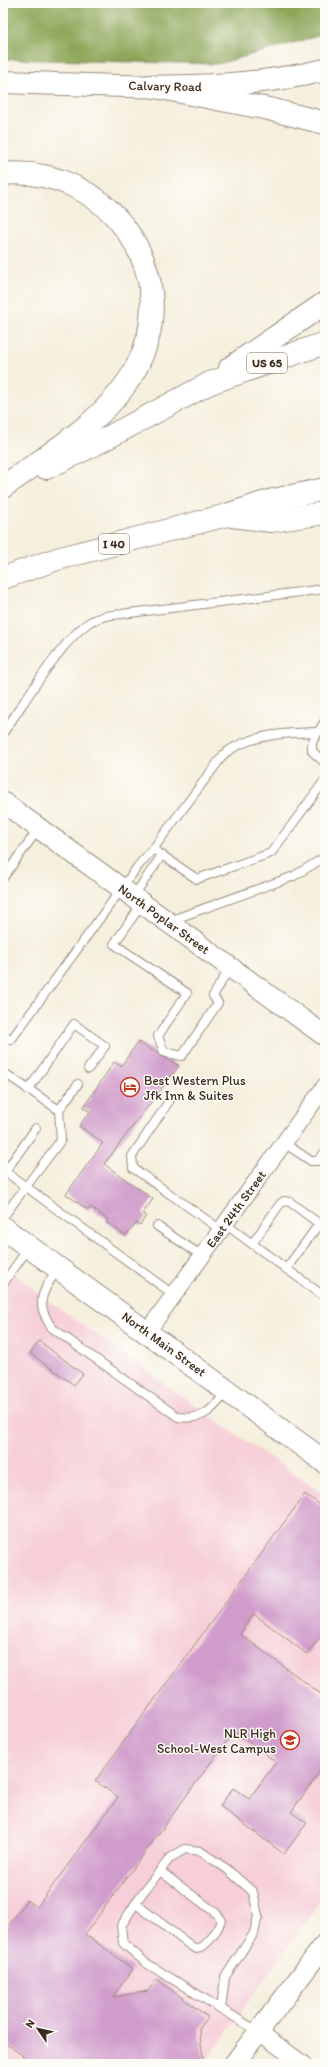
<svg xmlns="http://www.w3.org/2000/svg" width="328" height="2067" font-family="Itim,sans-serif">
  <rect width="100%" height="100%" fill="#fdfcf7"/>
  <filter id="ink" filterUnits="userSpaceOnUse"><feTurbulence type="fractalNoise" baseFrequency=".025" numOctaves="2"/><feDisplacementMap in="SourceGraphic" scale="8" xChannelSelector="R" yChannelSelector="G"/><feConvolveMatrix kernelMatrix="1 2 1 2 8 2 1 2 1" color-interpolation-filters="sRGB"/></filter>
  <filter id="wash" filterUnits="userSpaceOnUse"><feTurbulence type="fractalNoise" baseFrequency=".012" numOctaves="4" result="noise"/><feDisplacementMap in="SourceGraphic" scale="16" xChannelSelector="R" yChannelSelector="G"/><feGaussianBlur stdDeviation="0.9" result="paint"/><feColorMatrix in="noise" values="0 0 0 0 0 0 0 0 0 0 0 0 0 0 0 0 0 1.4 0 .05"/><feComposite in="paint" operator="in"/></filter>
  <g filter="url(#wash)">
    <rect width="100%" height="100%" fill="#f5efdd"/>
    <polygon fill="#f6cfd8" points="3,1265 42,1296 215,1420 325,1495 325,1895 204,2064 3,2064"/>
    <polygon fill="#8da659" stroke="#64683c" points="3,3 325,3 325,34 218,64 3,59"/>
    <g id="blocks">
      <g fill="#d09ccb">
        <polygon points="138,1042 179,1066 104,1164 153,1199 143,1213 146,1216 140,1225 136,1223 126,1236 106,1222 108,1220 91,1207 88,1210 66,1194 103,1143 79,1126 90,1111 83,1108 114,1062 121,1066"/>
        <polygon points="39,1341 83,1374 74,1385 30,1353"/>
        <polygon points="305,1494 325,1508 325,1630 307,1654 254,1614 240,1634 325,1697 325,1765 291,1812 307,1823 284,1854 220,1806 233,1788 249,1799 276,1762 234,1731 85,1934 133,1969 113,1997 148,1991 157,1979 208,2017 199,2029 204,2064 34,2064 3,2041 3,1933 27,1900 37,1907 118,1797 95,1781"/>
      </g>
    </g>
  </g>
  <g filter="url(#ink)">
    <use href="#blocks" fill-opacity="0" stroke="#988c7e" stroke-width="1"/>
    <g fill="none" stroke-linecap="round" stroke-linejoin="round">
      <g stroke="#988c7e" stroke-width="10">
        <g id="service">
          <polyline points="325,721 312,742 312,751 325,763"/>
          <path d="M317,732C286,733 249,734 224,754L153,849L197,879L271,853L325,780"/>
          <path d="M3,733C23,705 62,639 90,622C95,619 100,618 105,616L325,589"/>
          <polyline points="3,878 39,828"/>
          <polyline points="133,897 162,855"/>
          <polyline points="142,904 114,944 187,993 158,1036 164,1052 182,1056 218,1003 213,996 230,967"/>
          <polyline points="169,921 294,876 325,857"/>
          <polyline points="3,1035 11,1040 138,866 153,849"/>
          <polyline points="3,1072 59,1110 61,1140 3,1217"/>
          <polyline points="28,1090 74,1024 105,1046 88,1069"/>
          <polyline points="170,1100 132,1156 133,1168 221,1230"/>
          <polyline points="59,1110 78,1084"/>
          <polyline points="284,1143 311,1161 317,1161 325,1152"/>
          <polyline points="3,1170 174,1295"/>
          <polyline points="5,1172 36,1128"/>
          <polyline points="225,1224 325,1297"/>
          <polyline points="157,1226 202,1256"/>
          <polyline points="252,1244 280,1204 284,1201 290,1202 325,1228"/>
          <path d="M58,1268C42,1293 34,1302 52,1328L178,1417C203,1420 212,1411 226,1392"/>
          <polyline points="286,1269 319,1224"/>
          <polyline points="3,1284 29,1247"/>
          <path d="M136,1904L191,1946L197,1949C208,1946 219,1929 221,1919L216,1913L160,1871"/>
          <polyline points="221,2009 225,1977 254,1933 258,1916 253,1892 227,1869 200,1851 185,1849 170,1858 141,1895 121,1926 123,1943 146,1963 259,2032"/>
        </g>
      </g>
      <g stroke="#988c7e" stroke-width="18">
        <g id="minor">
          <polyline points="147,1332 325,1086"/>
          <polyline points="259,2032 303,2064"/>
        </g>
      </g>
      <g stroke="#988c7e" stroke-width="22">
        <g id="tertiary">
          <polyline points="3,804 4,803 325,1036"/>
          <polyline points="234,2064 325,1944"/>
        </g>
      </g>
      <g stroke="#988c7e" stroke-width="24">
        <g id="secondary">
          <path d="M3,82C110,85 220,95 325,70"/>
          <polyline points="3,1228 325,1462"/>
        </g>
      </g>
      <g stroke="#988c7e" stroke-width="24">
        <g id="motorway">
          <polyline points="150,86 269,109 325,123"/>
          <path d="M3,174C105,164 185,270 138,364C112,417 49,454 3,487"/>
          <polyline points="230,368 325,303"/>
          <polyline points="46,468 92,446 210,383 325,343"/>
          <polyline points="232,516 271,521 325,513"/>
          <polyline points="3,578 57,559 227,515 269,501 325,489"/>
        </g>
      </g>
      <use href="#service" stroke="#fff" stroke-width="8"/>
      <use href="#minor" stroke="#fff" stroke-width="16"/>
      <use href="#tertiary" stroke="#fff" stroke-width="20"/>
      <use href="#secondary" stroke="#fff" stroke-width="22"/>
      <use href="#motorway" stroke="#fff" stroke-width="22"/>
    </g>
  </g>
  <defs>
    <g id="hotel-ring" transform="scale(1)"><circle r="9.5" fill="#fdfcf7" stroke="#c8321e" stroke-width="1.5"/><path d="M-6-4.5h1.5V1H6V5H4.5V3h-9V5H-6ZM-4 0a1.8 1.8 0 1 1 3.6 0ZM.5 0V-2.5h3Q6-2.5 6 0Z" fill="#c8321e"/></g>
    <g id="school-ring" transform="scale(1)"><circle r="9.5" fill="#fdfcf7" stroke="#c8321e" stroke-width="1.5"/><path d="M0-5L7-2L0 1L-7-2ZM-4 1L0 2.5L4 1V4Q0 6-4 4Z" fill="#c8321e"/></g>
  </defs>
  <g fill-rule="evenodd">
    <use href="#hotel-ring" x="130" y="1087"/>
    <use href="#school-ring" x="290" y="1740"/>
  </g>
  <g text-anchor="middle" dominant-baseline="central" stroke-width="3" stroke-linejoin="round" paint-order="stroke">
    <g fill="#fdfcf7" stroke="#75695f" stroke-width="1">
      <rect x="247" y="353" width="40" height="20" rx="3"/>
      <rect x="99" y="534" width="30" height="20" rx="3"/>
    </g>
    <g font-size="12" font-weight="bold" fill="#3b2a1e">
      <text x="267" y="363">US 65</text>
      <text x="114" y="544">I 40</text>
    </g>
    <g font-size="13" fill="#3b2a1e" stroke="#fdfcf7">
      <text transform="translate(165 86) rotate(1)">Calvary Road</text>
      <text transform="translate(164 919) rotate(36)">North Poplar Street</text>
      <text transform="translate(236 1209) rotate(-54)">East 24th Street</text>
      <text transform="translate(164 1344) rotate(36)">North Main Street</text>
    </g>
    <g font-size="13" fill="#3b2a1e" stroke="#fdfcf7" text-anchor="start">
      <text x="144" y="1080">Best Western Plus<tspan x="144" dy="15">Jfk Inn &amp; Suites</tspan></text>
      <text x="276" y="1733" text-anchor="end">NLR High<tspan x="276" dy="15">School-West Campus</tspan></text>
    </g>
  </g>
  <rect width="328" height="2067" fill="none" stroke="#fdfcf7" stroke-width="16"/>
  <g transform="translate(38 2029) rotate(304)" stroke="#fdfcf7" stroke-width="3" paint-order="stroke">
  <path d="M0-3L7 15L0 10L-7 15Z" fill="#3b2a1e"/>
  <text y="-6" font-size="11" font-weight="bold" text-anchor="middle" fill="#3b2a1e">N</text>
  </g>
</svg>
